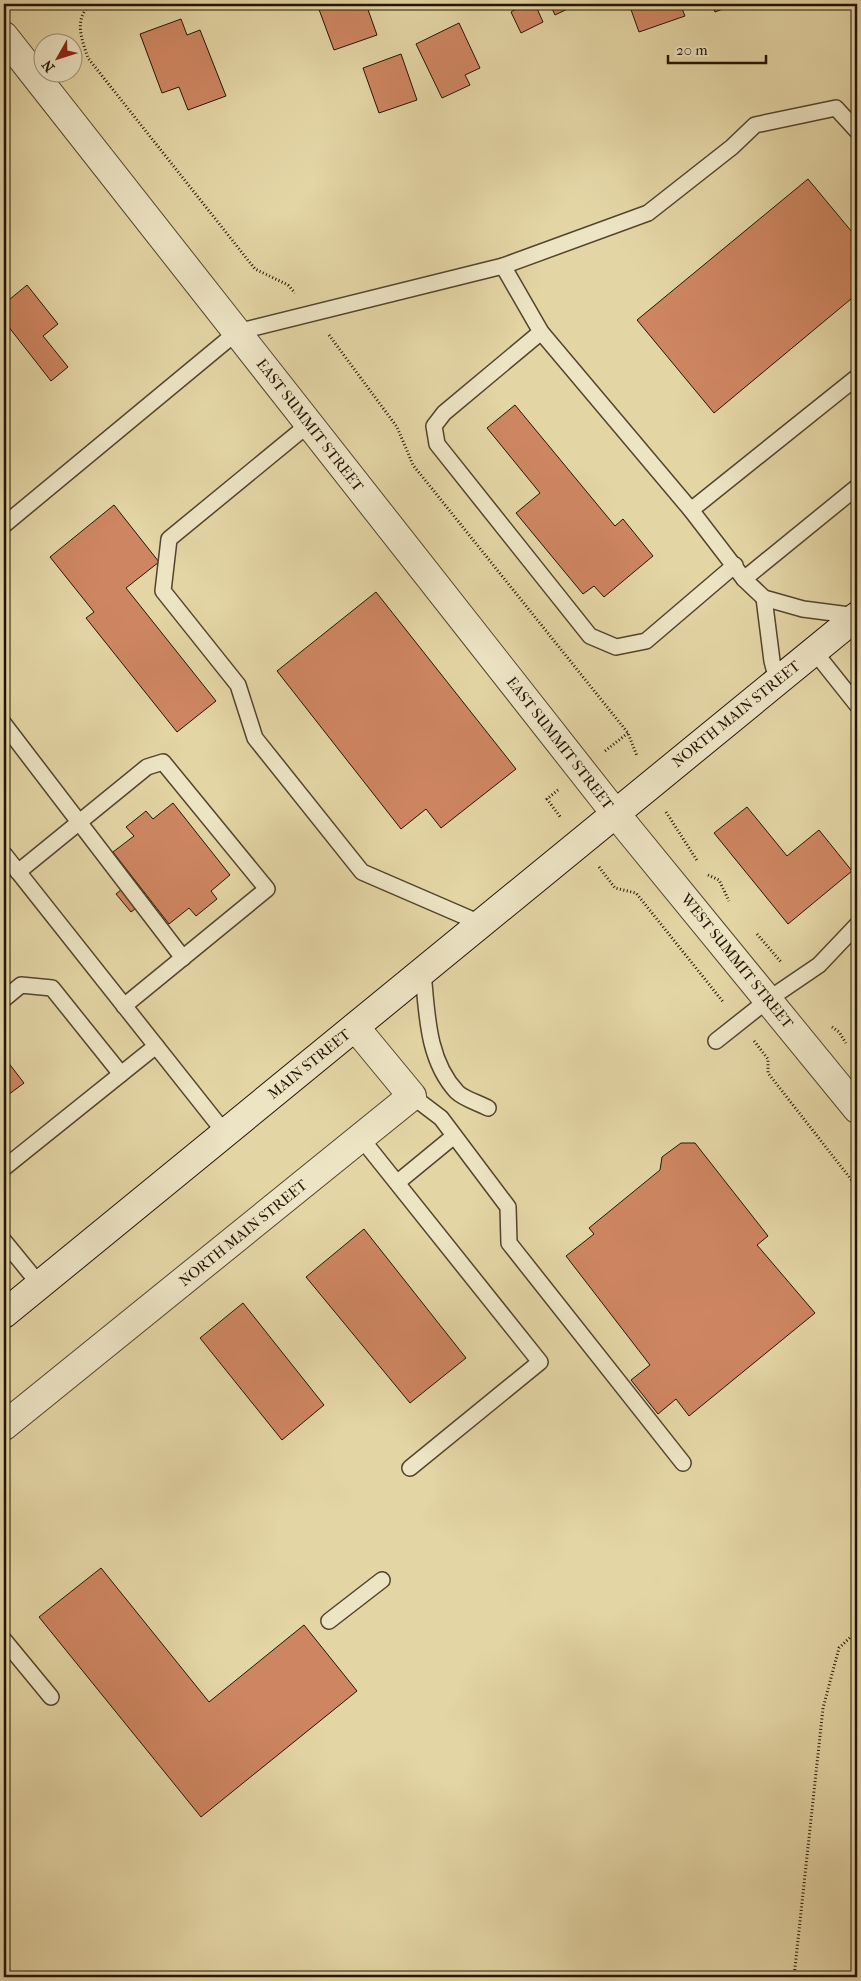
<svg xmlns="http://www.w3.org/2000/svg" width="861" height="1981" font-family="'IM FELL French Canon',serif">
  <rect width="100%" height="100%" fill="#e4d5a5"/>
  <filter id="stains"><feTurbulence type="fractalNoise" baseFrequency=".004" numOctaves="4"/><feColorMatrix values="0 0 0 0 .2 0 0 0 0 .09 0 0 0 0 .02 0 0 0 .5 -.17"/></filter>
  <radialGradient id="worn" r=".72"><stop offset=".6" stop-color="#630" stop-opacity="0"/><stop offset="1" stop-color="#630" stop-opacity=".3"/></radialGradient>
  <g fill="#ce8662" stroke="#231403">
    <polygon points="317,4 366,4 377,35 334,50"/>
    <polygon points="514,4 535,4 543,22 521,33 511,12 516,9"/>
    <polygon points="550,4 578,4 555,15"/>
    <polygon points="629,4 680,4 685,16 639,32"/>
    <polygon points="712,4 736,4 715,12"/>
    <polygon points="181,19 187,35 200,30 226,96 188,110 179,87 162,93 140,34"/>
    <polygon points="459,23 480,68 465,75 470,85 442,98 416,44"/>
    <polygon points="401,54 417,100 379,113 363,68"/>
    <polygon points="808,179 857,238 857,294 714,413 637,320"/>
    <polygon points="27,285 58,324 43,336 68,367 51,381 4,321 4,304"/>
    <polygon points="515,405 615,526 623,519 653,556 604,597 594,586 583,594 516,513 540,493 487,428"/>
    <polygon points="114,505 159,562 126,588 216,701 177,732 86,618 94,612 50,557"/>
    <polygon points="376,592 516,769 441,828 426,809 401,829 277,671"/>
    <polygon points="173,803 230,875 211,891 217,899 196,916 189,908 169,924 113,852 134,836 126,827 146,811 153,819"/>
    <polygon points="747,807 787,856 819,830 852,871 788,924 714,833"/>
    <polygon points="133,880 148,899 131,912 116,894"/>
    <polygon points="4,1057 24,1083 4,1098"/>
    <polygon points="681,1143 695,1143 768,1236 757,1245 815,1313 689,1416 676,1399 658,1414 631,1380 650,1365 566,1256 594,1234 589,1228 660,1170 662,1157"/>
    <polygon points="364,1229 466,1358 410,1403 306,1277"/>
    <polygon points="243,1303 324,1405 282,1440 200,1338"/>
    <polygon points="101,1568 209,1702 304,1625 357,1691 201,1817 39,1617"/>
  </g>
  <g fill="none" stroke-linecap="round" stroke-linejoin="round">
    <g stroke="#53442c" stroke-width="18">
      <g id="service">
        <polyline points="503,266 541,332 691,510 744,579 764,598 803,609 857,616"/>
        <polyline points="541,332 444,413 434,426 437,444 590,636 616,647 646,641 735,565"/>
        <polyline points="309,424 169,539 163,591 238,685 255,738 362,872 480,923"/>
        <polyline points="691,510 857,377"/>
        <polyline points="4,525 237,332 503,266 648,213 732,147 755,125 836,108 857,131"/>
        <polyline points="744,579 857,487"/>
        <polyline points="764,598 772,661 777,680"/>
        <polyline points="814,651 857,705"/>
        <polyline points="4,724 183,958"/>
        <polyline points="4,854 225,1133"/>
        <polyline points="18,872 147,767 163,762 267,889 124,1006"/>
        <path d="M423,972C427,1013 427,1060 457,1092C464,1099 479,1103 488,1108"/>
        <polyline points="4,999 21,985 52,988 121,1074"/>
        <polyline points="716,1041 769,999 819,965 857,925"/>
        <polyline points="412,1096 441,1118 508,1207 509,1243 683,1463"/>
        <polyline points="361,1138 540,1362 410,1468"/>
        <polyline points="4,1168 156,1046"/>
        <polyline points="398,1182 454,1136"/>
        <polyline points="4,1241 40,1285"/>
        <polyline points="329,1621 382,1580"/>
        <polyline points="4,1640 51,1697"/>
      </g>
    </g>
    <g stroke="#53442c" stroke-width="30">
      <polyline id="minor" points="4,1426 412,1096 355,1027"/>
    </g>
    <g stroke="#53442c" stroke-width="30">
      <polyline id="tertiary" points="4,36 615,813 857,1109"/>
    </g>
    <g stroke="#231403" stroke-width="30">
      <polyline id="secondary" points="4,1314 857,616"/>
    </g>
    <g stroke="#231403" stroke-width="3" stroke-dasharray="1 2.5" stroke-linecap="butt">
      <path d="M91,4C73,19 82,40 88,58L255,269L288,285L295,293"/>
      <polyline points="329,335 397,427 413,465 628,733 637,756"/>
      <polyline points="605,751 628,733"/>
      <polyline points="558,790 547,799 561,818"/>
      <polyline points="666,812 698,862"/>
      <polyline points="599,867 615,888 636,893 724,1003"/>
      <polyline points="708,875 719,880 729,901"/>
      <polyline points="757,934 781,962"/>
      <polyline points="832,1027 839,1032 846,1043"/>
      <polyline points="754,1041 768,1059 768,1073 857,1187"/>
      <polyline points="794,1977 823,1708 839,1648 857,1631"/>
    </g>
    <use href="#service" stroke="#ede4c4" stroke-width="15"/>
    <use href="#minor" stroke="#ede4c4" stroke-width="28"/>
    <use href="#tertiary" stroke="#ede4c4" stroke-width="28"/>
    <use href="#secondary" stroke="#ede4c4" stroke-width="28"/>
  </g>
  <g text-anchor="middle" dominant-baseline="central" stroke-width="5" stroke-linejoin="round" paint-order="stroke">
    <g font-size="15" fill="#231403" stroke="#ede4c4">
      <text transform="translate(310 425) rotate(52)">EAST SUMMIT STREET</text>
      <text transform="translate(736 714) rotate(-39)">NORTH MAIN STREET</text>
      <text transform="translate(560 743) rotate(52)">EAST SUMMIT STREET</text>
      <text transform="translate(737 961) rotate(51)">WEST SUMMIT STREET</text>
      <text transform="translate(309 1064) rotate(-39)">MAIN STREET</text>
      <text transform="translate(243 1233) rotate(-39)">NORTH MAIN STREET</text>
    </g>
  </g>
  <rect width="861" height="1981" fill="none" stroke="#e4d5a5" stroke-width="20"/>
  <rect x="5" y="5" width="851" height="1971" fill="none" stroke="#231403" stroke-width="2.5"/>
  <rect x="10" y="10" width="841" height="1961" fill="none" stroke="#231403"/>
  <g transform="translate(58 58) rotate(231)"><circle r="24" fill="#ede4c4" stroke="#9c9177"/>
  <path d="M0-4L9 19L0 12L-9 19Z" fill="#8f2418"/>
  <text y="-8" font-size="14" font-weight="bold" text-anchor="middle" fill="#231403">N</text>
  </g>
  <path d="M668 55v8h98v-8" fill="none" stroke="#231403" stroke-width="2.5"/>
  <text x="676" y="55" font-size="15" fill="#231403" stroke="#ede4c4" stroke-width="4" paint-order="stroke">20 m</text>
  <rect width="100%" height="100%" filter="url(#stains)"/>
  <rect width="100%" height="100%" fill="url(#worn)"/>
</svg>
